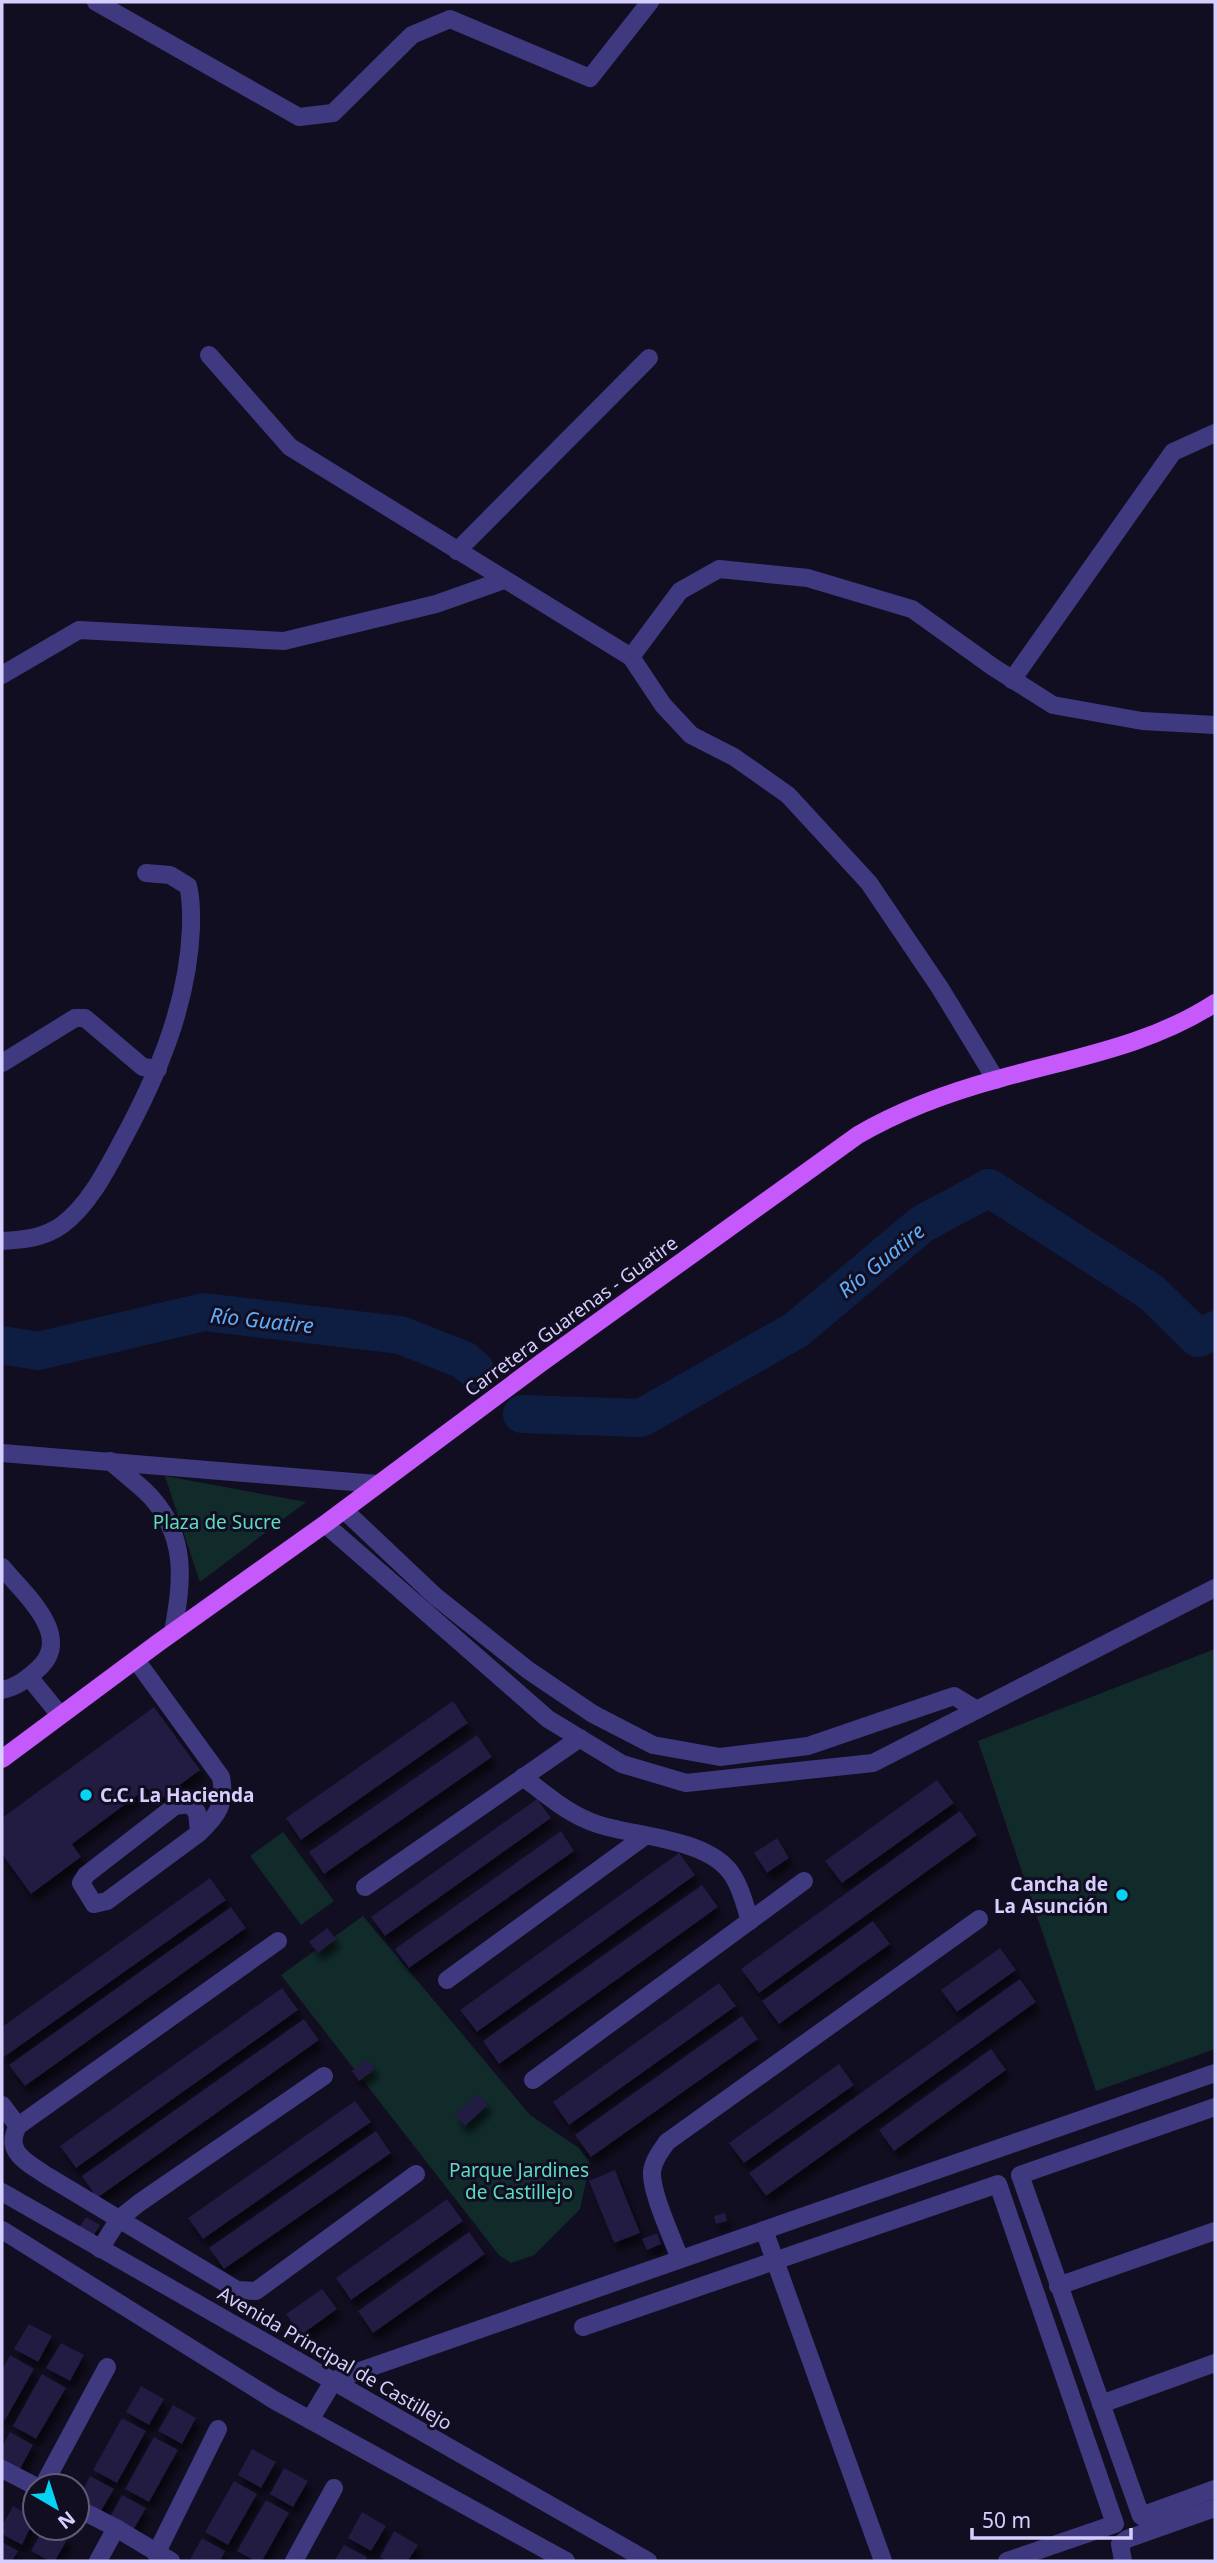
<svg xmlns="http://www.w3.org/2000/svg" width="1217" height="2563" font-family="'Noto Sans',sans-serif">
  <defs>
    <filter id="shadow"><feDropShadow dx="4.5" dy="8" stdDeviation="3.5" flood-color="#0009"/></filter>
  </defs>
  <rect width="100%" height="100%" fill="#120e21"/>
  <g fill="#112b2b">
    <polygon points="165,1476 306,1502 200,1582"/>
    <polygon points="1215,1649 1215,2049 1096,2091 978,1741"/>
    <polygon points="283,1832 334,1901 301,1925 250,1856"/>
    <polygon points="363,1916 530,2115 579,2148 590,2163 580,2209 534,2255 511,2263 499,2255 281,1975"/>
  </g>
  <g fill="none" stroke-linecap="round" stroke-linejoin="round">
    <g stroke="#0d1e42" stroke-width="38">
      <polyline points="2,1345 38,1351 204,1312 400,1335 464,1360 475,1370"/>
      <polyline points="522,1414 641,1418 796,1330 922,1224 989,1188 1151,1292 1198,1338 1215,1330"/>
    </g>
  </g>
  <g fill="#241a42" filter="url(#shadow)">
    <polygon points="453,1701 468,1723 301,1840 286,1818"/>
    <polygon points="154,1707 200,1770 157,1802 147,1788 72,1844 81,1857 31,1894 2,1854 2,1818"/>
    <polygon points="477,1735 492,1757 324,1874 309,1852"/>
    <polygon points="937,1780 954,1803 842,1883 825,1861"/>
    <polygon points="537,1799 551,1818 385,1936 371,1917"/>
    <polygon points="960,1811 977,1835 759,1993 741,1969"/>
    <polygon points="561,1831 574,1851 409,1968 395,1949"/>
    <polygon points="777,1838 789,1858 767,1873 754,1853"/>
    <polygon points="679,1853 695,1875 477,2032 460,2010"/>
    <polygon points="210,1878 226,1900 4,2057 2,2054 2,2027"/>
    <polygon points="702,1885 718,1907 499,2064 483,2041"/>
    <polygon points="231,1907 246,1928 25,2086 9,2065"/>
    <polygon points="873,1921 890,1944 779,2024 762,2001"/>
    <polygon points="327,1928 336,1939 318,1953 309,1942"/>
    <polygon points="1000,1948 1016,1970 957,2012 941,1990"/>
    <polygon points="1020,1979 1036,2002 766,2196 749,2173"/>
    <polygon points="719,1983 736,2006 569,2125 553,2102"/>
    <polygon points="282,1988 298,2010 76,2168 60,2146"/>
    <polygon points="742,2016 758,2039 591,2157 575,2135"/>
    <polygon points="304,2019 319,2040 97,2198 82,2176"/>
    <polygon points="991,2049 1006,2070 894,2151 879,2130"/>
    <polygon points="367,2059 375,2069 359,2081 352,2071"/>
    <polygon points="839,2064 854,2085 744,2163 729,2143"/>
    <polygon points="478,2094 488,2105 465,2126 455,2115"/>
    <polygon points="355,2101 371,2122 203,2239 188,2218"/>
    <polygon points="376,2131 391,2153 224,2269 209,2248"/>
    <polygon points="615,2170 640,2233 614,2243 589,2181"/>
    <polygon points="447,2199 463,2221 351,2300 336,2278"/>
    <polygon points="725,2213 727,2221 716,2224 714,2216"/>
    <polygon points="86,2217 100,2225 92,2238 78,2229"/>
    <polygon points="469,2232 485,2254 373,2333 358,2311"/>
    <polygon points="657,2233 661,2244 647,2250 642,2239"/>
    <polygon points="322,2289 337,2309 301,2335 286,2314"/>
    <polygon points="29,2324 52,2336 38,2362 14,2349"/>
    <polygon points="61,2343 84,2355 70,2381 46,2368"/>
    <polygon points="10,2355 34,2369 5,2420 2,2418 2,2370"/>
    <polygon points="42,2374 66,2388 36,2439 13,2426"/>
    <polygon points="141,2386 164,2399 149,2425 126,2412"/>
    <polygon points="173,2405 196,2418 182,2444 158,2431"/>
    <polygon points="122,2418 146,2431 117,2483 93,2470"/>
    <polygon points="10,2432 33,2445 19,2471 2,2461 2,2447"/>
    <polygon points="154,2437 178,2450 149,2502 125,2489"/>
    <polygon points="252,2449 276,2462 261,2488 238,2475"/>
    <polygon points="284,2468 308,2481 293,2507 270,2494"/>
    <polygon points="90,2476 114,2489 99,2514 77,2502"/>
    <polygon points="234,2481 257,2494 228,2545 205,2532"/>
    <polygon points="122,2495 146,2508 131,2534 108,2521"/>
    <polygon points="266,2500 289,2513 262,2561 255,2561 237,2551"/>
    <polygon points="13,2506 35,2518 22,2545 2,2534 2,2526"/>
    <polygon points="362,2512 386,2526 371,2551 348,2538"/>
    <polygon points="44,2528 50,2528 68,2538 55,2561 49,2561 31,2551"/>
    <polygon points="394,2531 418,2545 408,2561 387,2561 380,2557"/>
    <polygon points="202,2538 225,2551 220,2561 189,2561"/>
    <polygon points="2,2542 18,2551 12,2561 2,2561"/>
    <polygon points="344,2545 367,2557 365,2561 334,2561"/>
  </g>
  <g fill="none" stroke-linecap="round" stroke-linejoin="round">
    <g stroke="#3f3a7f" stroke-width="18">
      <polyline points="96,2 299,117 333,113 412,35 450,19 590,78 650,2"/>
      <polyline points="209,355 290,447 631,657 663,705 691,735 734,757 788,795 869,883 940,988 996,1080"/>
      <polyline points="457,551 649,358"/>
      <polyline points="631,657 680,591 719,569 808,578 912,609 993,667 1053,705 1142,721 1215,725"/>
      <polyline points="2,675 79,630 284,641 436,604 504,580"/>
      <polyline points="1012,680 1173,452 1215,433"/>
      <polyline points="2,1063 75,1018 85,1018 143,1067 158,1069"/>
      <path d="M2,1241C23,1240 44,1238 62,1225C88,1206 106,1171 121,1143C157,1077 188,1005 191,928C191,913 192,901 188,886L170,875L146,873"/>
      <polyline points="2,1453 377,1484"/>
      <path d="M110,1461C123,1473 139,1484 151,1497C188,1538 182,1582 173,1632"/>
      <polyline points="344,1510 435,1596 528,1670 593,1714 653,1745 720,1757 808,1746 954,1696 977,1710"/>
      <polyline points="325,1524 548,1719 622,1764 686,1783 873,1763 1215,1588"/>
      <path d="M2,1567C23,1593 74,1635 39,1668C27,1679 17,1687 2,1690"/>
      <path d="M136,1660L221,1777C226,1804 218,1815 199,1833L107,1901L94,1904L81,1883L86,1875L175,1806L189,1804L197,1812L199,1833"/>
      <polyline points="29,1677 60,1715"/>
      <path d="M523,1777C548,1796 570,1816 600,1825C639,1837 711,1839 733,1876C742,1890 745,1906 750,1921"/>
      <polyline points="365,1887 580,1738"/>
      <path d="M278,1941L18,2126C4,2151 25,2161 44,2174L237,2290L256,2291L416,2174"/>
      <polyline points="447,1980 645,1836"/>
      <polyline points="533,2080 804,1881"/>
      <polyline points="2,2105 18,2126"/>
      <polyline points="1215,2107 1020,2175 1141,2516 1215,2489"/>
      <polyline points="2,2192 648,2561"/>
      <polyline points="2,2230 274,2400 566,2561"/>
      <polyline points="764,2230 883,2561"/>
      <polyline points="100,2249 119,2219 139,2203 324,2076"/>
      <path d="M680,2259C672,2237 651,2193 652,2172C653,2161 660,2152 667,2142L979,1919"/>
      <polyline points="1058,2286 1215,2231"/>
      <polyline points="583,2327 998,2184 1115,2524 1007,2561"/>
      <polyline points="1101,2404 1215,2363"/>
      <polyline points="310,2420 334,2380 1215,2073"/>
      <polyline points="2,2469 35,2486"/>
      <polyline points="43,2486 107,2367"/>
      <polyline points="77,2508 116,2528 171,2561"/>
      <polyline points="156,2554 218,2429"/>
      <polyline points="98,2561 116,2528"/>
      <polyline points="294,2561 334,2488"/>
      <polyline points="1123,2561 1120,2544 1127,2539 1215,2508"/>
    </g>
    <path stroke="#c559fb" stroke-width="18" d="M2,1759L158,1643L325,1524L541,1363L858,1135C901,1110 950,1092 998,1079C1072,1058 1149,1046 1215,1003"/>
  </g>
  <g fill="#06d2f3" stroke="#120e21" stroke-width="2.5">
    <circle cx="86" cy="1795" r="7"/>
    <circle cx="1122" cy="1895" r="7"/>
  </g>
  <g text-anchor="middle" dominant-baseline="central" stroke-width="6" stroke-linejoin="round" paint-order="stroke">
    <g font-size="19" fill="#d6cffe" stroke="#120e21">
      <text transform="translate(571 1316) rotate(-36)">Carretera Guarenas - Guatire</text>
      <text transform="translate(335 2358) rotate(30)">Avenida Principal de Castillejo</text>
    </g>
    <g font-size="19" fill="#5ddcc1" stroke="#120e21">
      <text x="217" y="1522">Plaza de Sucre</text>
      <text x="519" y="2170">Parque Jardines<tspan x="519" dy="22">de Castillejo</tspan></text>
    </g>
    <g font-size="19" font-weight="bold" fill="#d6cffe" stroke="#120e21" text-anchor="start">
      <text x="100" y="1795">C.C. La Hacienda</text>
      <text x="1108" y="1884" text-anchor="end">Cancha de<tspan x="1108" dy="22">La Asunción</tspan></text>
    </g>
    <g font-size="21" font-style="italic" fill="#60adfb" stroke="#120e21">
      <text transform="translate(881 1260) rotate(-39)">Río Guatire</text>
      <text transform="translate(262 1320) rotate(6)">Río Guatire</text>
    </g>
  </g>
  <rect width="1217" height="2563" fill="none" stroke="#d6cffe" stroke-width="7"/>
  <g transform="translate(56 2507) rotate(141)"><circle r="33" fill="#120e21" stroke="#605b79" stroke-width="2"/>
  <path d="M0-5L12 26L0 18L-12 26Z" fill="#06d2f3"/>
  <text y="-10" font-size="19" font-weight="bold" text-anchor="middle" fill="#d6cffe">N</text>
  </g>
  <path d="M972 2528v10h159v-10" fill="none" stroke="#d6cffe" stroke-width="3.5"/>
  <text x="982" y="2528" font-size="21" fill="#d6cffe" stroke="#120e21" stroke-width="5" paint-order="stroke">50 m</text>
</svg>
